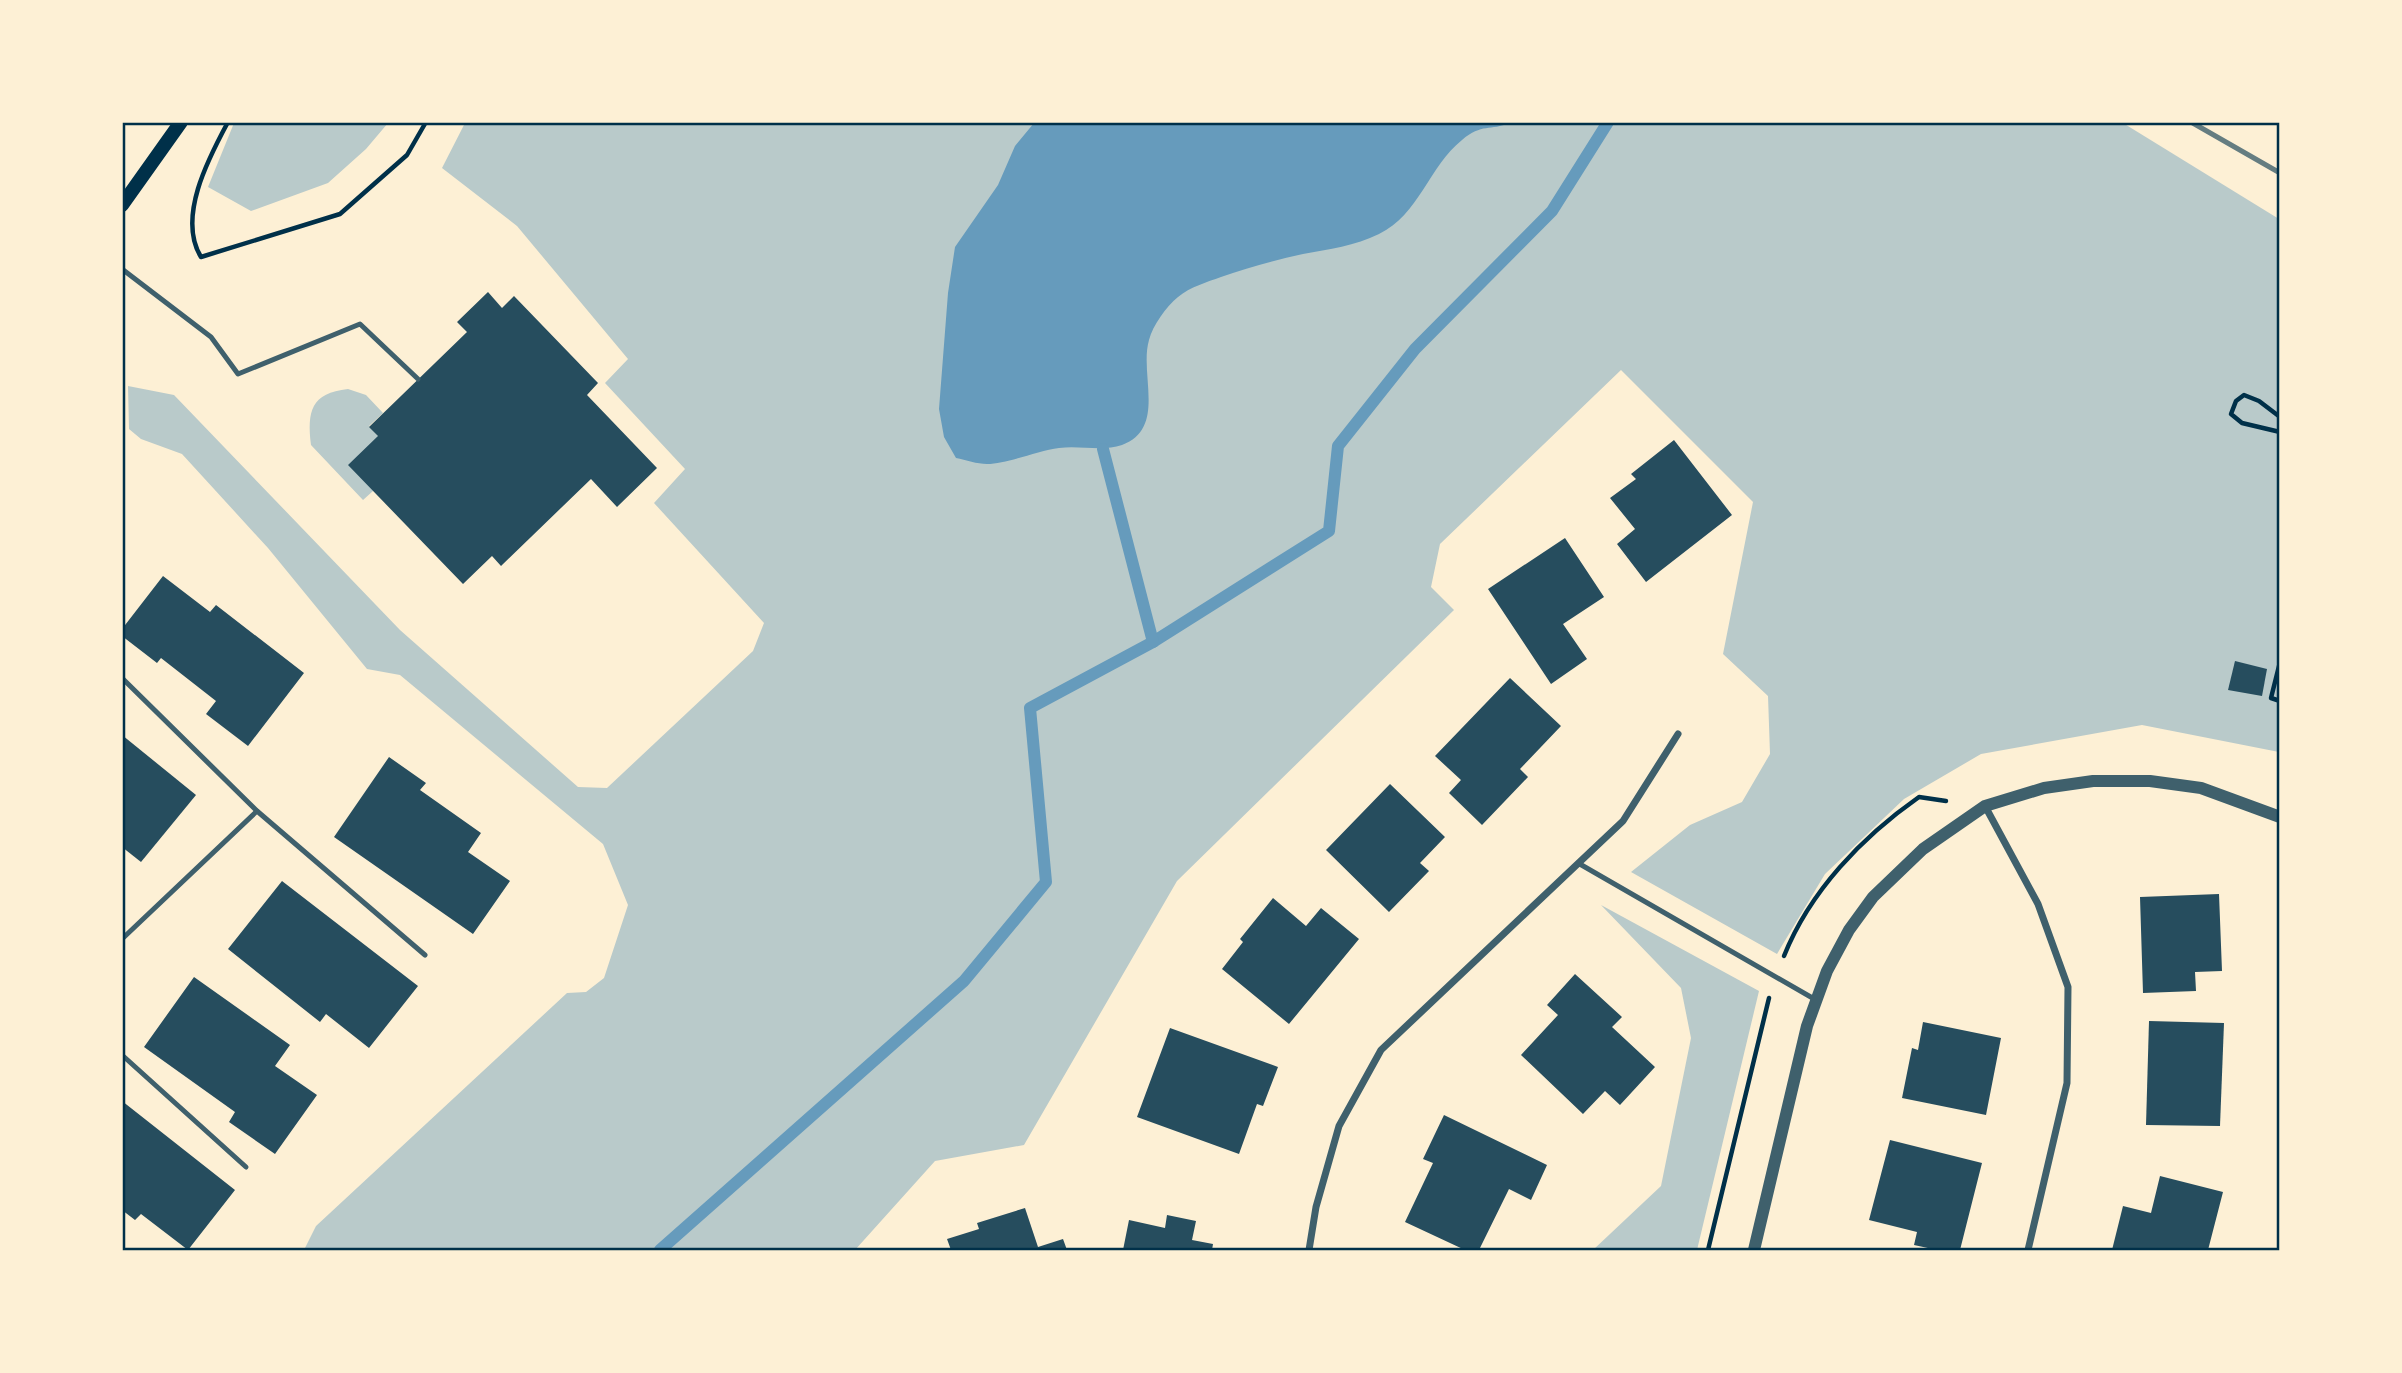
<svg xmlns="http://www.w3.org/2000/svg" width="2402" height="1373" font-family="Ubuntu,sans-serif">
  <rect width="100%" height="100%" fill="#fdf0d5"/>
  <g fill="#b9caca">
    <polygon points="234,123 234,122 388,123 366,149 328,183 251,211 208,187"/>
    <polygon points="465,123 2123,123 2279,219 2279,752 2142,725 1981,754 1904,799 1825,874 1777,954 1631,872 1690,825 1742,802 1770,754 1768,696 1723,654 1753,502 1621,370 1440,544 1431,587 1454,610 1177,881 1024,1145 935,1161 855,1250 304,1250 316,1226 567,993 586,992 604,978 628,905 603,844 400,675 367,669 268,548 182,454 141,439 129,429 128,386 174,395 400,630 578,787 607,788 753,651 764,623 654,503 685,469 605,383 628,359 517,226 442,168"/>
    <path d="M348,389L366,395L383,413L369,426L378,436L373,491L363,500L311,445C307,411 311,393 348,389Z"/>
    <polygon points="1601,905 1759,991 1697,1250 1593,1250 1661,1186 1691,1038 1681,988"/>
  </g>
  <path fill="#669bbc" d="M1034,123L1035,122L1510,123C1490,131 1482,123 1462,140C1429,166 1419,215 1379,234C1355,246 1329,249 1303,254C1275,260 1248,268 1221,277C1207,282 1190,287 1178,297C1166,307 1153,325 1149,340C1139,374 1167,428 1122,445C1102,452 1080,445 1059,448C1037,451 1006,464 987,464C977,464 966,460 956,458L944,437L939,409L948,293L955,247L998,185L1015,146Z"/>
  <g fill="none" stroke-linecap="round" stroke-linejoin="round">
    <g stroke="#669bbc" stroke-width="12">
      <polyline points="1153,642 1329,531 1338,446 1415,349 1552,211 1608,122"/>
      <polyline points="660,1250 964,981 1046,882 1030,708 1153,642 1103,449"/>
    </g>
  </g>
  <g fill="#264d5e">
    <polygon points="488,292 502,308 514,296 598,383 587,395 657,468 617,507 591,479 501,566 492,556 463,584 348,465 378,436 369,427 467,332 457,322"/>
    <polygon points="1674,440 1732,515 1646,582 1617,544 1635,529 1610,498 1636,479 1631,474"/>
    <polygon points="1565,538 1604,597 1563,624 1587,659 1551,684 1488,589"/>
    <polygon points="163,576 210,612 216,605 304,673 248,746 206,714 216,701 161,658 157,663 122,636 122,629"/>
    <polygon points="2235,661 2267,669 2262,696 2228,690"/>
    <polygon points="1510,678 1561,726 1520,769 1528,777 1482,825 1449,793 1461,780 1435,756"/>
    <polygon points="122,735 196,795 141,862 122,847"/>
    <polygon points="389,757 426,783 420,790 481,833 468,852 510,881 473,934 334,837"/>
    <polygon points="1390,784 1445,837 1420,863 1429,871 1389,912 1326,850"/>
    <polygon points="282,881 418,986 369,1048 326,1014 320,1022 228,949"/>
    <polygon points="2219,894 2222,971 2195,972 2196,991 2143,993 2140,897"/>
    <polygon points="1273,898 1306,926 1321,908 1359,939 1289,1024 1222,969 1243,942 1240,939"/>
    <polygon points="1575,974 1622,1017 1612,1027 1655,1067 1620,1105 1605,1091 1583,1114 1521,1055 1558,1015 1547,1005"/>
    <polygon points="194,977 290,1045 275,1066 317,1095 275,1154 229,1122 235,1112 144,1047"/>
    <polygon points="2149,1021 2224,1023 2220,1126 2146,1125"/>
    <polygon points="1923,1022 2001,1038 1986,1115 1902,1098 1912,1048 1918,1050"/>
    <polygon points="1170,1028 1278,1067 1263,1106 1257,1104 1239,1154 1137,1117"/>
    <polygon points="122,1101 235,1190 188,1250 141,1214 135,1220 122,1210"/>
    <polygon points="1444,1115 1547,1165 1531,1200 1509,1189 1479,1250 1465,1250 1405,1222 1433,1163 1423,1159"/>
    <polygon points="1890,1140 1982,1163 1960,1250 1937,1250 1914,1245 1917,1232 1869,1220"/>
    <polygon points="2160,1176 2223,1192 2208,1250 2112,1250 2123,1206 2151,1213"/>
    <polygon points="1025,1208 1038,1247 1063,1239 1067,1250 951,1250 947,1239 979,1229 977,1223"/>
    <polygon points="1167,1215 1196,1221 1192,1240 1213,1244 1212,1250 1123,1250 1129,1220 1165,1228"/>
  </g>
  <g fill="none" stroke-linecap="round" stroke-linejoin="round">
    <g stroke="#003049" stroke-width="4.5">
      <path d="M228,122C208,159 177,218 201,257L340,214L407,155L426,122"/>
      <polyline points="2280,417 2259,401 2244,395 2236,401 2231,414 2242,423 2280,432"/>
      <polyline points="2280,662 2271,698 2280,701"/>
      <path d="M1784,956C1810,891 1862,837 1919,797L1946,801"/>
      <polyline points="1708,1250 1769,998"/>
    </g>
    <g stroke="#3f606c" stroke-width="5">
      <polyline points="122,269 211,337 238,374 360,324 418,379"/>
      <polyline points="122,678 257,811"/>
      <polyline points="1578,863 1816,1000"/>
      <polyline points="122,939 257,811 425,955"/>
      <polyline points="122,1055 246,1167"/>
    </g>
    <g stroke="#3f606c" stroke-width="7">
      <polyline points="1985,806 2038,904 2068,987 2067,1083 2028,1250"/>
      <polyline points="1309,1250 1316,1207 1339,1126 1381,1050 1623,821 1678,734"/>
    </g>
    <polyline stroke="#3f606c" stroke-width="12" points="1754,1250 1807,1026 1827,971 1849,930 1873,897 1923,849 1985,806 2044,788 2093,781 2150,781 2201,788 2280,817"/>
    <polyline stroke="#003049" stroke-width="14" points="122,205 181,122"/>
    <polyline stroke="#657d81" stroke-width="5" points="2191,122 2280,173"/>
  </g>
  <rect width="2402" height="1373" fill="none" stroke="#fdf0d5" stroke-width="248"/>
  <rect x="124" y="124" width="2154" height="1125" fill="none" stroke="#003049" stroke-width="2.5"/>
</svg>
